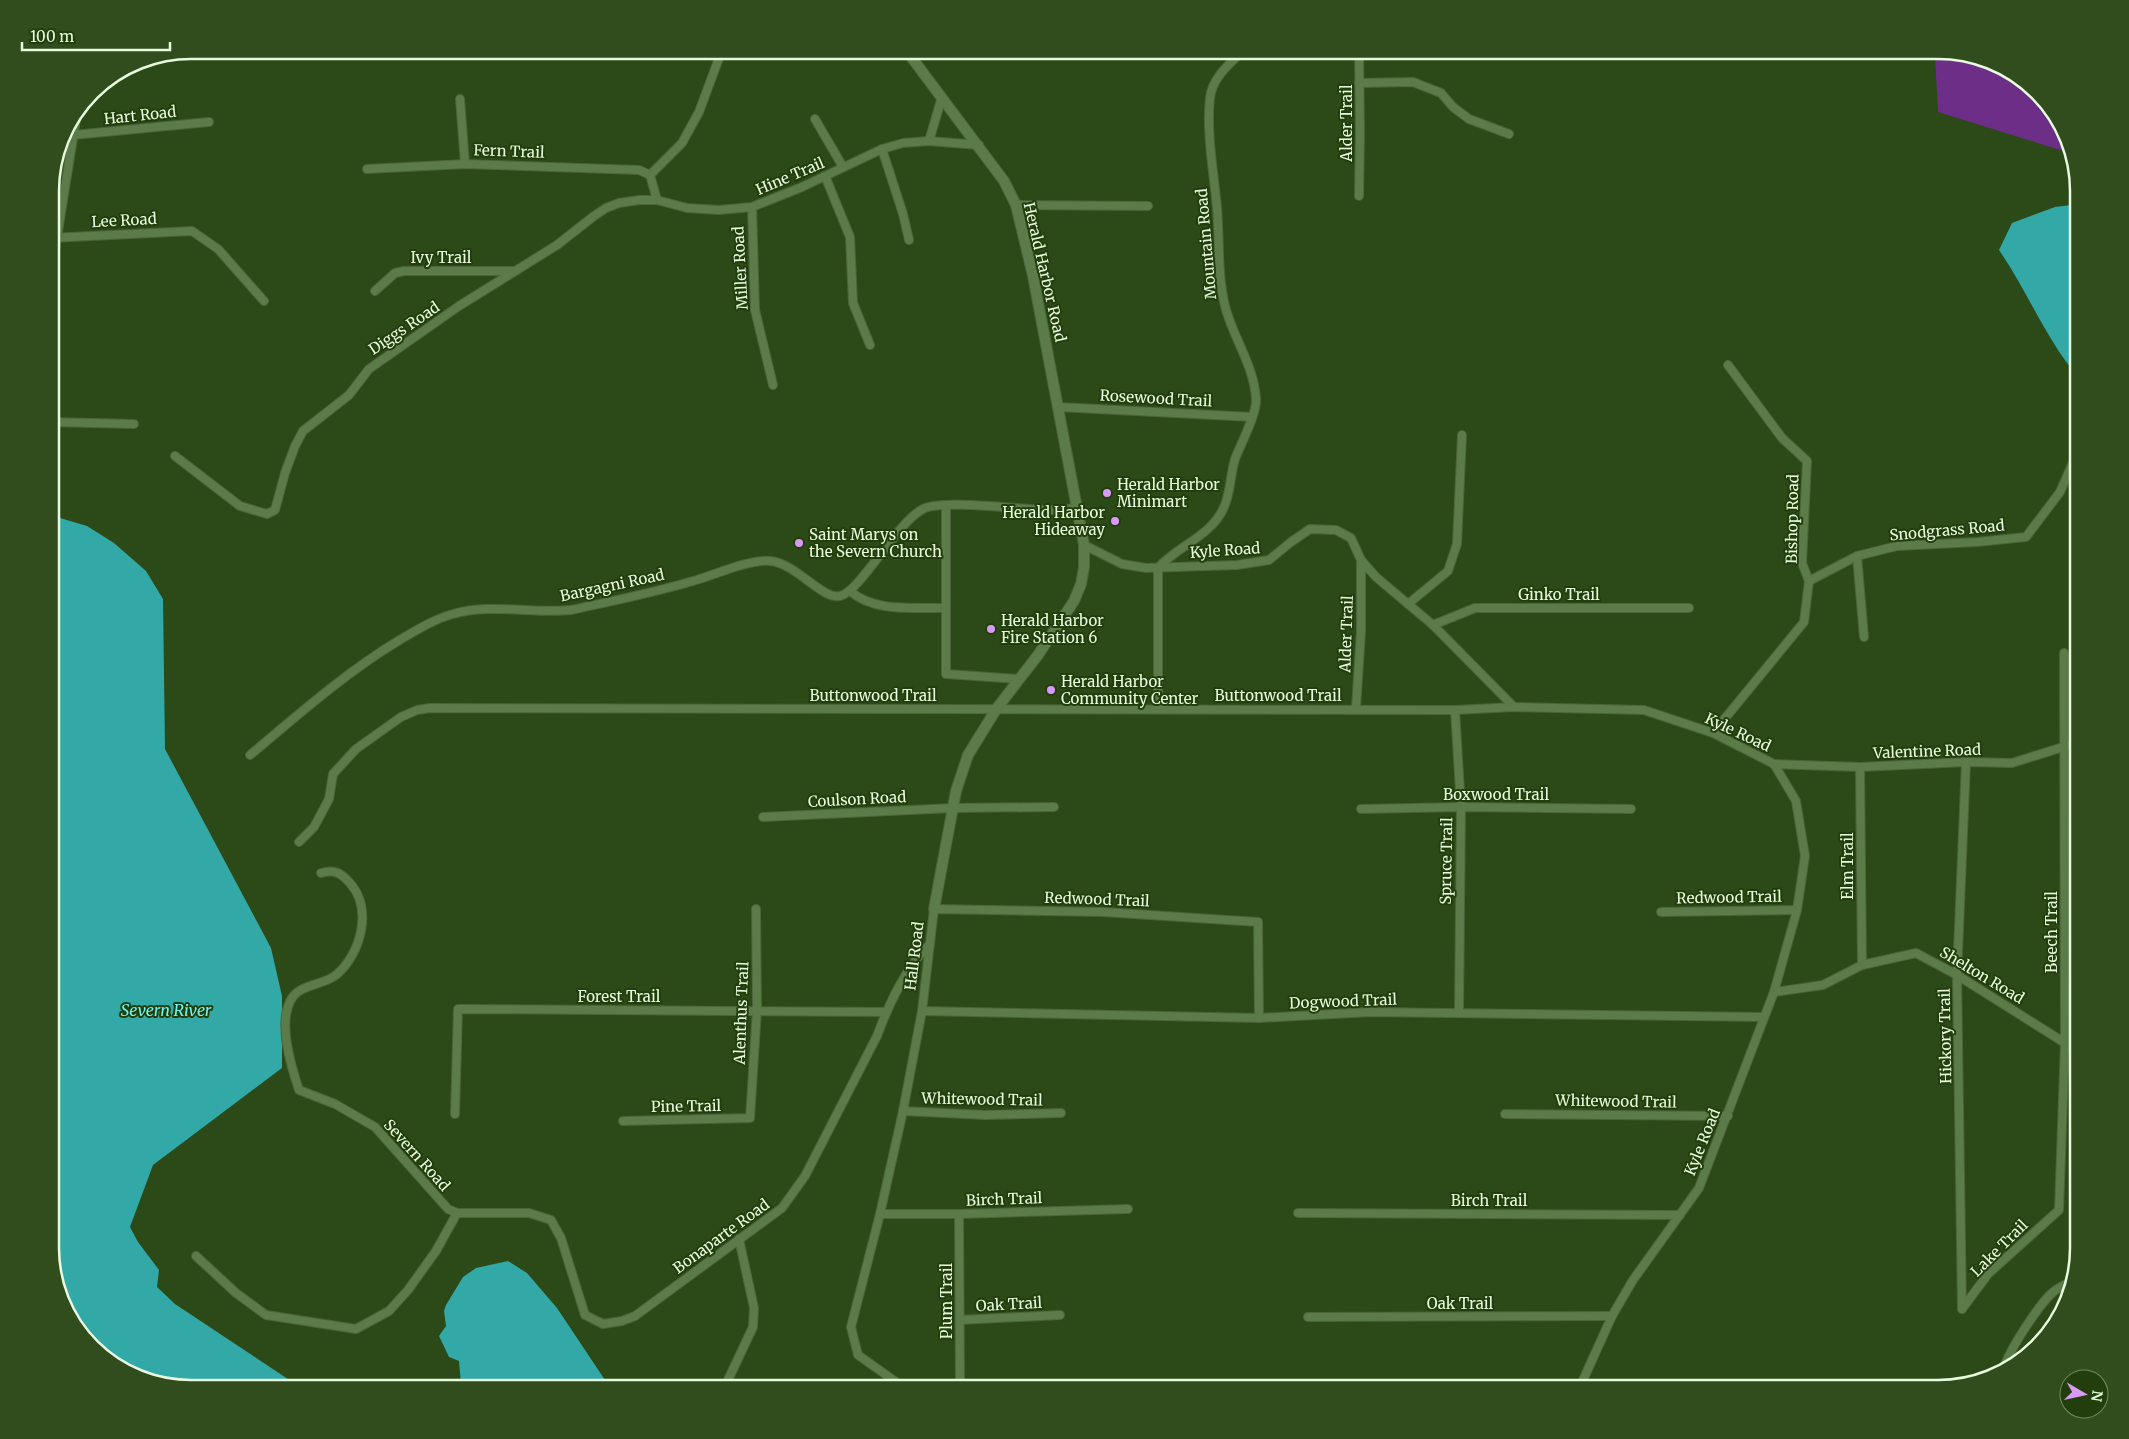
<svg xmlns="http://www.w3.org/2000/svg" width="2129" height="1439" font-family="Merriweather,serif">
  <rect width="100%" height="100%" fill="#2c4918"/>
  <polygon fill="#6c2e87" points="1933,50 2017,74 2064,128 2070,153 1938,112 1935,56"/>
  <g fill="#32a8a7">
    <path d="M2079,204V378C2046,340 2028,292 1999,250L2012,223L2055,207Z"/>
    <polygon points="50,515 87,526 114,543 146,571 163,599 165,749 271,948 282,996 282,1068 153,1165 130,1227 138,1242 159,1270 157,1287 175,1304 303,1389 191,1389 112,1365 69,1318 50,1257"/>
    <polygon points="508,1261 527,1273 557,1308 611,1389 460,1389 461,1384 459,1361 449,1357 439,1336 446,1326 444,1311 446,1305 463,1277 476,1268"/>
  </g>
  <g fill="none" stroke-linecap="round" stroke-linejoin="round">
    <g stroke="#4b643a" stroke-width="10">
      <g id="minor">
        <polyline points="1359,50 1360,134 1359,196"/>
        <polyline points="1359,83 1413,82 1441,93 1453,107 1469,119 1509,134"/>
        <polyline points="460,99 465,164"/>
        <polyline points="815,119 843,167"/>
        <polyline points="73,135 209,122"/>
        <polyline points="929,141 942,97"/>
        <polyline points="882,149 903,214 909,240"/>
        <polyline points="367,169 465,164 639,170 650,175"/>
        <polyline points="825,176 850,237 853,303 870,345"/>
        <polyline points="657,200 650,175 682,143 699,112 722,50"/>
        <polyline points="1016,205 1148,206"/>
        <polyline points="752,207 755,310 773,385"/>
        <polyline points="50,238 192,231 218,249 264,301"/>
        <polyline points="50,281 77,113"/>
        <polyline points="375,291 395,273 404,271 514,271"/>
        <polyline points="1058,407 1252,417"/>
        <polyline points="50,422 134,424"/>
        <polyline points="175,456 240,506 267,514 275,510 285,473 295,446 303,431 349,395 369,369 459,306 557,245 594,216 606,208 619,203 639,200 657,200 687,208 719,210 752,207 802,187 882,149 903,143 929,141 979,145"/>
        <polyline points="946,505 946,674 1019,679"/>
        <polyline points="1084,545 1122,564 1146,568 1237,565 1269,560 1291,542 1310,529 1336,530 1351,538 1361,560 1376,577 1433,625 1514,707"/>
        <polyline points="1857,556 1864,637"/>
        <path d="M1158,568C1177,546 1212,536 1224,507C1231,492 1230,475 1235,459C1241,443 1257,414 1256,399C1254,365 1233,338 1225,306C1217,273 1220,241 1217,208C1214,174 1206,132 1210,98C1212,78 1230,63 1244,50"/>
        <polyline points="1158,568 1158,709"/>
        <polyline points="1809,581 1857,556 1897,546 1977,542 2026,537 2060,492 2079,449"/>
        <path d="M850,591C875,613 915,607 946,608"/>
        <polyline points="1408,604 1448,571 1457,544 1462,435"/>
        <polyline points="1433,625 1475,608 1689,608"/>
        <polyline points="1356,708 1361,632 1361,560"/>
        <polyline points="1455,710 1461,807 1459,1013"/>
        <polyline points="1713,733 1804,622 1809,581 1802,563 1807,461 1782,438 1728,365"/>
        <path d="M250,755C298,715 345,673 398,641C415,631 434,619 453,614C489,603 534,614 571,610C612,601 653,593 693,581C715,575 748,559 770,561C796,563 822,600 840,596C861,591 896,523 923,509C941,499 1022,510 1048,510C1058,510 1068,509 1078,508"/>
        <polyline points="1774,764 1860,767 1966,762 2012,763 2079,742"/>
        <polyline points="1860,767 1862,965"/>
        <polyline points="1361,809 1461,807 1631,809"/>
        <polyline points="763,817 953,808 1054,807"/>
        <polyline points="299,842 314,827 329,799 333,774 356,749 401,717 417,710 430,708 1455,710 1514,707 1644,710 1713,733 1774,764 1796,801 1805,856 1797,910 1774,992 1699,1188 1633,1280 1612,1316 1579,1389"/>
        <path d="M321,873C335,869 341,873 350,883C373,909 361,954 336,975C324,985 301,984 292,998C277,1021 291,1066 299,1090L335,1104L375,1127L448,1209L457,1213H529L551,1220L561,1238L585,1315L603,1324L622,1321L635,1316L782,1208L805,1176L877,1036C889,1004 905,968 930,944"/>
        <polyline points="1661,912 1797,910"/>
        <polyline points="1774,992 1823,985 1862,965 1916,953 1957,975 2065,1043 2079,1053"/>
        <polyline points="922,1011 1259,1018 1370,1012 1764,1017"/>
        <polyline points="903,1111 985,1115 1061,1113"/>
        <polyline points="455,1114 458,1009 885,1012"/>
        <polyline points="1505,1114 1728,1116"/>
        <polyline points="623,1121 750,1118 757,1010 756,909"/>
        <polyline points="1298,1213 1680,1215"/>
        <polyline points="880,1214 959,1214 1128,1209"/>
        <polyline points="196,1256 236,1293 266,1315 356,1329 389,1311 408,1290 436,1251 457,1213"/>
        <polyline points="1962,1309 1988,1274 2059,1210 2065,1043 2064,653"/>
        <polyline points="1962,1309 1957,975 1966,762"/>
        <polyline points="1308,1317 1612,1316"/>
        <polyline points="960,1320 1060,1315"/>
        <path d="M2003,1372C2006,1354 2038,1306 2052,1293C2056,1289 2063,1286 2068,1283"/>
        <polyline points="726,1389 728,1380 753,1327 754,1308 739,1239"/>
        <polyline points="906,1389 858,1355 851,1327 880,1214 903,1111 922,1011 934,909 1103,912 1258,922 1259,1018"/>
        <polyline points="958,1389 960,1384 959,1214"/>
      </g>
    </g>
    <g stroke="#4b643a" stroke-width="12">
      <polyline id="tertiary" points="906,50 1004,181 1016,205 1033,276 1084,545 1084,567 1081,584 1074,601 1038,655 997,708 968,755 956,791 934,909"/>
    </g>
    <use href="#minor" stroke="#5b7b48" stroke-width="8"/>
    <use href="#tertiary" stroke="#5b7b48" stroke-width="10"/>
  </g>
  <g fill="#d99af7" stroke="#223e0c" stroke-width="2">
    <circle cx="1107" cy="493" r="5"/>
    <circle cx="1115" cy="521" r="5"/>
    <circle cx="799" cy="543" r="5"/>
    <circle cx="991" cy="629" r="5"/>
    <circle cx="1051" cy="690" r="5"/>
  </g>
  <g text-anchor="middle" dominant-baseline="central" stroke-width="4" stroke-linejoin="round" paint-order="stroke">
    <g font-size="15" fill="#e9fbdf" stroke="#223e0c">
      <text transform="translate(140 115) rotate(-6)">Hart Road</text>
      <text transform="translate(1346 123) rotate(-90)">Alder Trail</text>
      <text transform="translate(509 151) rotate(2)">Fern Trail</text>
      <text transform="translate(790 176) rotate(-23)">Hine Trail</text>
      <text transform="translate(124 220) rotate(-3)">Lee Road</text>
      <text transform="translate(1206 244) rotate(-95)">Mountain Road</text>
      <text x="441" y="257">Ivy Trail</text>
      <text transform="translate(740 268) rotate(-93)">Miller Road</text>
      <text transform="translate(1045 272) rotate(77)">Herald Harbor Road</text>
      <text transform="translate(404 328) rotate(-34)">Diggs Road</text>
      <text transform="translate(1156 398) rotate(3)">Rosewood Trail</text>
      <text transform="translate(1792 519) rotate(-89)">Bishop Road</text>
      <text transform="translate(1947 530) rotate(-5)">Snodgrass Road</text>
      <text transform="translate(1225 550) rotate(-4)">Kyle Road</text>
      <text transform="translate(612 585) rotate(-12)">Bargagni Road</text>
      <text x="1559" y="594">Ginko Trail</text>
      <text transform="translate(1346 634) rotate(-88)">Alder Trail</text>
      <text x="873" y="695">Buttonwood Trail</text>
      <text x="1278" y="695">Buttonwood Trail</text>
      <text transform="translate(1738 732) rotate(25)">Kyle Road</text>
      <text transform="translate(1927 751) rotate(-2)">Valentine Road</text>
      <text x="1496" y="794">Boxwood Trail</text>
      <text transform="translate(857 799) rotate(-3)">Coulson Road</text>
      <text transform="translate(1446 861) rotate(-89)">Spruce Trail</text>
      <text transform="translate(1847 866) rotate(-90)">Elm Trail</text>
      <text transform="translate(1729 897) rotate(-1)">Redwood Trail</text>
      <text transform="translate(1097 899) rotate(2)">Redwood Trail</text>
      <text transform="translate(2051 932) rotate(-90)">Beech Trail</text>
      <text transform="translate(914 956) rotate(-83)">Hall Road</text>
      <text transform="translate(1982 975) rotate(31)">Shelton Road</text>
      <text x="619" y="996">Forest Trail</text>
      <text transform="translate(1343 1001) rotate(-2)">Dogwood Trail</text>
      <text transform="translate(741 1013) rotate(-88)">Alenthus Trail</text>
      <text transform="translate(1945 1036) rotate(-91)">Hickory Trail</text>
      <text transform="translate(982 1099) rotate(1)">Whitewood Trail</text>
      <text transform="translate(1616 1101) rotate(1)">Whitewood Trail</text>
      <text transform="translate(686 1106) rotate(-1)">Pine Trail</text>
      <text transform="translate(1702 1142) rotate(-68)">Kyle Road</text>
      <text transform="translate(417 1155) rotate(48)">Severn Road</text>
      <text transform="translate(1004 1199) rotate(-2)">Birch Trail</text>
      <text x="1489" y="1200">Birch Trail</text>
      <text transform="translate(721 1236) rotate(-36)">Bonaparte Road</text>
      <text transform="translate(1999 1248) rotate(-45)">Lake Trail</text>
      <text transform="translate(946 1301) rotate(-90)">Plum Trail</text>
      <text x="1460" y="1303">Oak Trail</text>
      <text transform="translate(1009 1304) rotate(-3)">Oak Trail</text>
    </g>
    <g font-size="15" fill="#e9fbdf" stroke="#223e0c" text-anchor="start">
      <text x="1117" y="484">Herald Harbor<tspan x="1117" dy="17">Minimart</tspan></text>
      <text x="1105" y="512" text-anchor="end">Herald Harbor<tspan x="1105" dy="17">Hideaway</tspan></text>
      <text x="809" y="534">Saint Marys on<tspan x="809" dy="17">the Severn Church</tspan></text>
      <text x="1001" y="620">Herald Harbor<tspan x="1001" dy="17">Fire Station 6</tspan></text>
      <text x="1061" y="681">Herald Harbor<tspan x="1061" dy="17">Community Center</tspan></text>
    </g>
    <g font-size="16" font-style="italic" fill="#6ef7f5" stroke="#223e0c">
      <text x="166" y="1010">Severn River</text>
    </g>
  </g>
  <path d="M0 0H2129V1439H0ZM191 59H1938A132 132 0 0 1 2070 191V1248A132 132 0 0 1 1938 1380H191A132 132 0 0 1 59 1248V191A132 132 0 0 1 191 59Z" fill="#324d1d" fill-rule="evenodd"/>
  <path fill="none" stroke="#e9fbdf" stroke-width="2.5" d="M191 59H1938A132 132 0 0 1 2070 191V1248A132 132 0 0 1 1938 1380H191A132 132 0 0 1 59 1248V191A132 132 0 0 1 191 59Z"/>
  <g transform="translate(2084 1394) rotate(99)"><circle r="24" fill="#223e0c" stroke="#728a60"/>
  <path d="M0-4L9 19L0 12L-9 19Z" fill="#d99af7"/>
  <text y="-8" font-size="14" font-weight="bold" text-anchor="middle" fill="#e9fbdf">N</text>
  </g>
  <path d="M22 42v8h148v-8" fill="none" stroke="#e9fbdf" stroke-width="2.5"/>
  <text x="30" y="42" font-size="15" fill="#e9fbdf" stroke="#223e0c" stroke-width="4" paint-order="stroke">100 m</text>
</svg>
